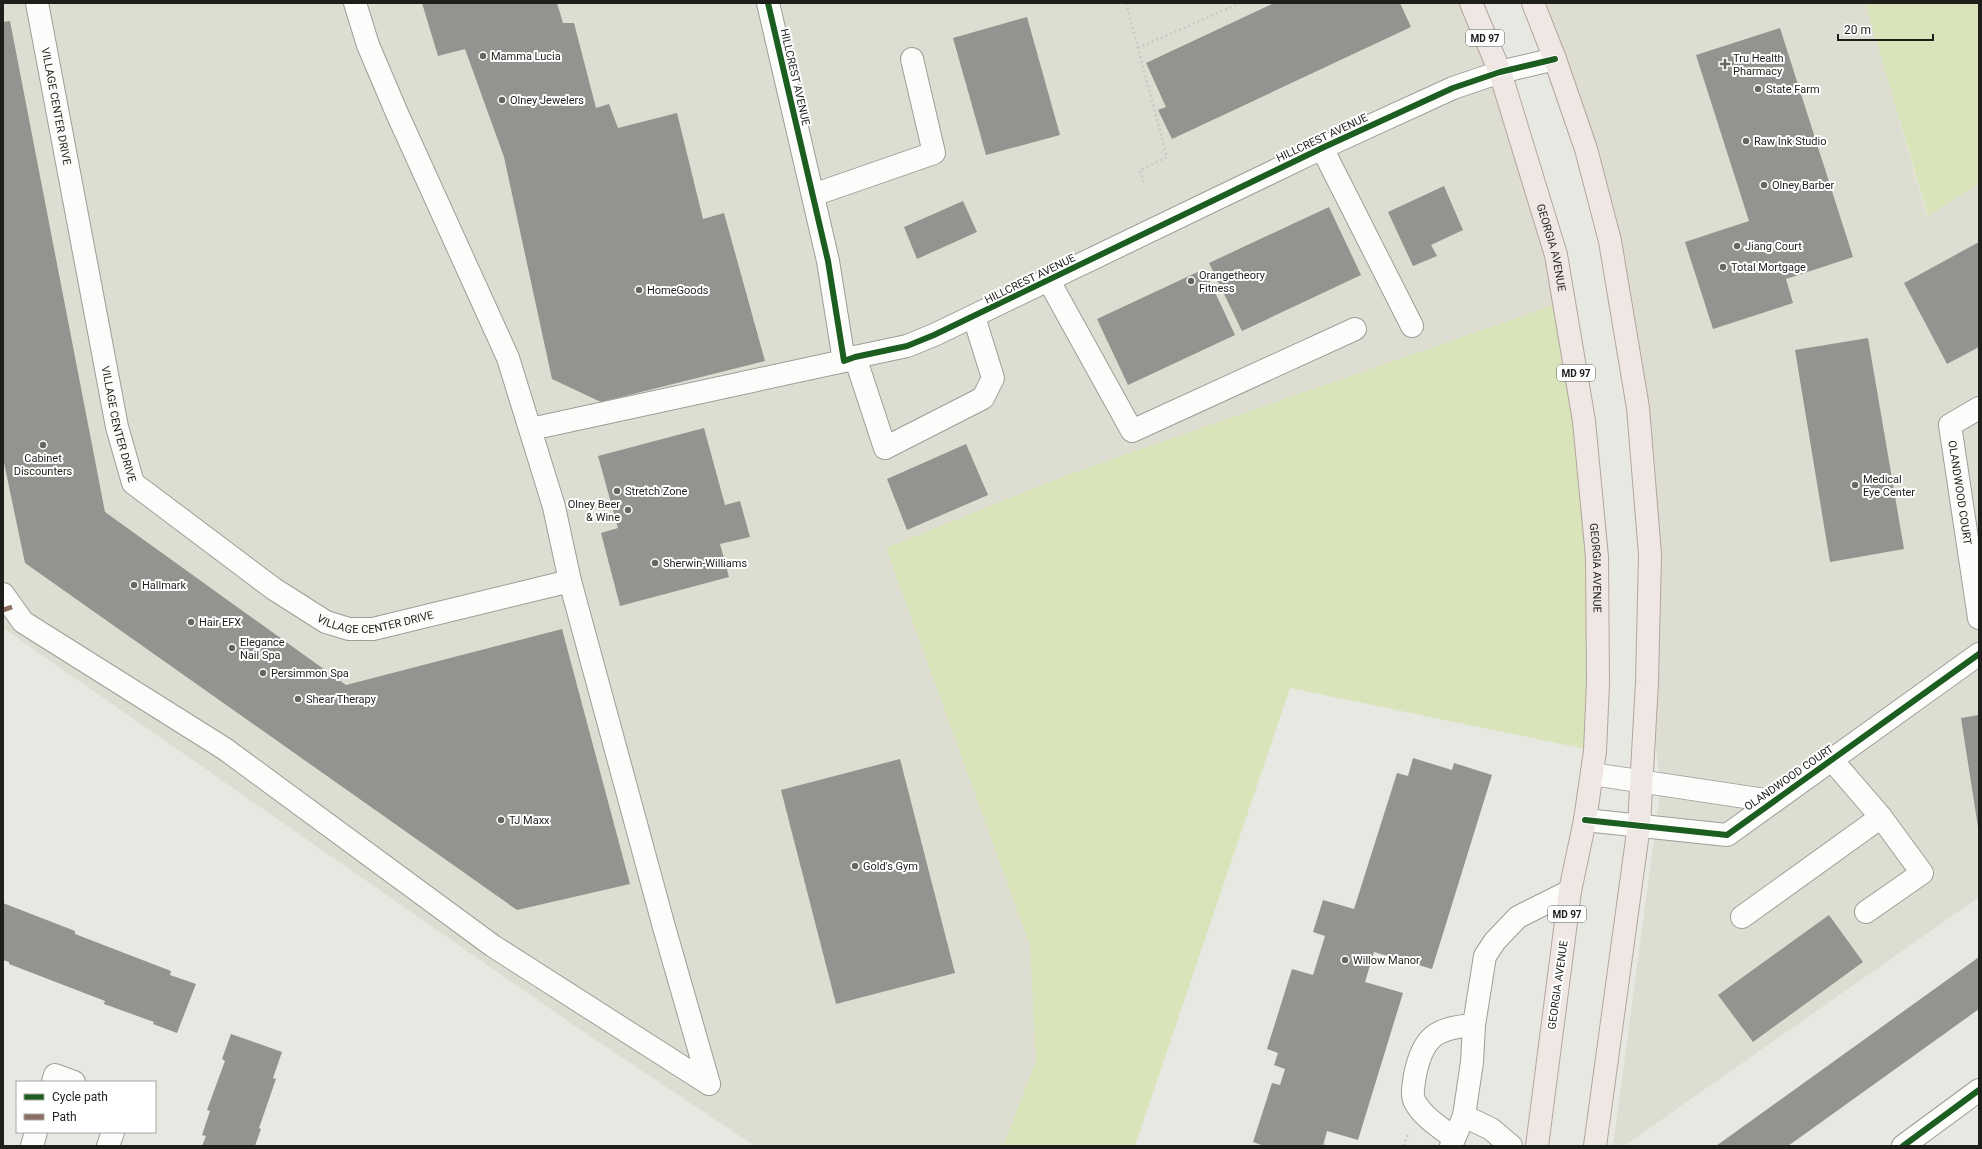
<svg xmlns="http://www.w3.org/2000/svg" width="1982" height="1149" font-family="Roboto,sans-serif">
  <rect width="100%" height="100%" fill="#e8e8e3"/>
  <g fill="#deddd1">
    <polygon points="3,3 1471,3 1565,301 1067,475 886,548 1030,946 1036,1061 1003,1146 755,1146 572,1024 3,628"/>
    <polygon points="1533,3 1865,3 1927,216 1979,183 1979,897 1624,1146 1613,1146 1661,786 1647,682 1650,554 1610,241"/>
  </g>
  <g fill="#d9e4ba">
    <polygon points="1865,3 1979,3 1979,183 1928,216"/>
    <polygon points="1565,301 1584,421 1595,751 1290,688 1135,1146 1003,1146 1036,1061 1030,946 886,548 1067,475"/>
  </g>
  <g fill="#93938f">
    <polygon points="422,3 557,3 563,23 574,23 596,108 609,104 618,128 677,113 703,219 724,213 765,361 601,402 552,379 504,157 465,49 438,56"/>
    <polygon points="1274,3 1400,3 1411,27 1172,139 1158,110 1166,107 1146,63"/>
    <polygon points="1027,17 1060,135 986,155 953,38"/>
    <polygon points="10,21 105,512 346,685 562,629 630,884 517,910 25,563 3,458 3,22"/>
    <polygon points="1780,28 1853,257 1786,279 1793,303 1713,329 1685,242 1749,221 1696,55"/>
    <polygon points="1444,186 1463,230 1431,245 1437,256 1413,266 1388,212"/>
    <polygon points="963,201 977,232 917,259 904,227"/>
    <polygon points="1329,207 1361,275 1242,331 1209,263"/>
    <polygon points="1979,242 1979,347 1947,364 1904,283"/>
    <polygon points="1204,269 1235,335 1128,385 1097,319"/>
    <polygon points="1868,338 1904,549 1830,562 1795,350"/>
    <polygon points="704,428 725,505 740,501 750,537 720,544 729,577 620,606 601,533 618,528 598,456"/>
    <polygon points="966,444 988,495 907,530 887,479"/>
    <polygon points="1979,715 1979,827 1978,827 1961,718"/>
    <polygon points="1413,758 1452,770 1454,763 1492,775 1432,969 1374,952 1365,982 1403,993 1358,1140 1327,1131 1323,1146 1264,1146 1253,1142 1272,1083 1280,1085 1285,1069 1274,1065 1278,1053 1267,1049 1292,969 1313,975 1325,936 1313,932 1323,900 1354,909 1397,773 1408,776"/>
    <polygon points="900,759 955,973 836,1004 781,790"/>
    <polygon points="3,903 75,931 75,934 171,971 170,975 196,984 177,1033 153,1024 154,1022 104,1004 105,1001 9,964 9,962 3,960"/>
    <polygon points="1829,915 1863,962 1753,1042 1718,995"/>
    <polygon points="1979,957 1979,1009 1788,1146 1716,1146"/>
    <polygon points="231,1034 282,1052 273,1078 276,1079 259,1128 261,1129 255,1146 202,1146 206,1136 202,1135 210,1111 207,1110 225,1061 222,1059"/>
  </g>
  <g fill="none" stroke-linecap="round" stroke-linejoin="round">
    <g stroke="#9e9d9a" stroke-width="24">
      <g id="minor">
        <path id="s1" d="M37,3L117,427L133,483L274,589L326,622L349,629H373L570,581"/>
        <polyline points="355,3 368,45 396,111 508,358 554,507 570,581 664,927 709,1084"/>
        <polyline points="768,3 828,261 844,361 855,357 907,346 934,335 1322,148 1453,88 1500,72 1555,59"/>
        <polyline points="1322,148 1412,326"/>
        <polyline points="813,195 934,153 912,59"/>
        <polyline points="1049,281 1132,431 1355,329"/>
        <polyline points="855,357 885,448 983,398 993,378 974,317"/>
        <path id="s2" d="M1979,408L1950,425L1979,618"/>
        <polyline points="531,429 844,361"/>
        <polyline points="3,594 23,622 225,749 493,946 709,1084"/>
        <polyline points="1832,760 1881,817 1922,873 1866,912"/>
        <polyline points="1592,774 1772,801"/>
        <polyline points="1585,820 1727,835 1979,654"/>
        <polyline points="1742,917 1881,817"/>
        <polyline points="53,1082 55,1075 74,1082"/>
        <polyline points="1464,1116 1491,1129 1511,1146"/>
        <path d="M1454,1138C1441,1128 1423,1117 1415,1102C1411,1096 1414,1082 1415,1075C1423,1036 1436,1028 1474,1025"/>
        <polyline points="32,1146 36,1132"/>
        <polyline points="108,1146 113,1132"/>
        <polyline points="1451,1146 1464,1116 1472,1062 1474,1025 1485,956 1495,941 1518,917 1570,891"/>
        <polyline points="1903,1146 1979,1090"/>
      </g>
    </g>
    <g stroke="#b3a59f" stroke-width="24">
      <g id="major">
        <path id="s3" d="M1471,3L1500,72L1556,255L1584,421L1597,557L1598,683L1595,751L1585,820L1570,891L1537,1146"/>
        <polyline points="1533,3 1555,59 1586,149 1610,241 1638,408 1650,554 1647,682 1639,825 1595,1146"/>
      </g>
    </g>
    <g stroke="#c9c9c7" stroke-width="2.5" stroke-dasharray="2 3" stroke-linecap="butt">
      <polyline points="1126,3 1167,157 1140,170 1144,183"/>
      <polyline points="1138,48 1241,3"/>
      <polyline points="1323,1144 1328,1146"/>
      <polyline points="1403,1146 1408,1135"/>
    </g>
    <use href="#minor" stroke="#fcfcfb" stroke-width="22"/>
    <use href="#major" stroke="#efe7e4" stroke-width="22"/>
    <polyline stroke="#8d6e63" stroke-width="5" stroke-dasharray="10 5" stroke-linecap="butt" points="3,610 12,607"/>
    <g stroke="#fff" stroke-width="8">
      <g id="cycleway">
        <polyline points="768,3 828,261 844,361 855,357 907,346 934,335 1322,148 1453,88 1500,72 1555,59"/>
        <polyline points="1585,820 1727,835 1979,654"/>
        <polyline points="1903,1146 1979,1090"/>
      </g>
    </g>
    <use href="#cycleway" stroke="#1b5e20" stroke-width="6"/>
  </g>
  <g fill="#656561" stroke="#fff" stroke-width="1.5">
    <circle cx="483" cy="56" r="4"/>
    <path d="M1723 58h4v4h4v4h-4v4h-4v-4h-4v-4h4z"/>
    <circle cx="1758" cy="89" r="4"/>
    <circle cx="502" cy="100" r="4"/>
    <circle cx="1746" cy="141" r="4"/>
    <circle cx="1764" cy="185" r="4"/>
    <circle cx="1737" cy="246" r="4"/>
    <circle cx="1723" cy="267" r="4"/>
    <circle cx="1191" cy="281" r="4"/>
    <circle cx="639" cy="290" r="4"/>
    <circle cx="43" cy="445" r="4"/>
    <circle cx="1855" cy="485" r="4"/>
    <circle cx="617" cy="491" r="4"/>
    <circle cx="628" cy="510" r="4"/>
    <circle cx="655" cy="563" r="4"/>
    <circle cx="134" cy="585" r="4"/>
    <circle cx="191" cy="622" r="4"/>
    <circle cx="232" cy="648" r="4"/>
    <circle cx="263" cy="673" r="4"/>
    <circle cx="298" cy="699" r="4"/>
    <circle cx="501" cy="820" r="4"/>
    <circle cx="855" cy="866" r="4"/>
    <circle cx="1345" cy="960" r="4"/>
  </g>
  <g text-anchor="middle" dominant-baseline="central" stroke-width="4" stroke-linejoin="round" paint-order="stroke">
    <g fill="#fff" stroke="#62625f" stroke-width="1">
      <rect x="1466" y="30" width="38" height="16" rx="3"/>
      <rect x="1557" y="365" width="38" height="16" rx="3"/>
      <rect x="1548" y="906" width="38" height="16" rx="3"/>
    </g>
    <g font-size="10" font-weight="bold" fill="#1e1e1b">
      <text x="1485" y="38">MD 97</text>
      <text x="1576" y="373">MD 97</text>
      <text x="1567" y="914">MD 97</text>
    </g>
    <g font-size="11" fill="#1e1e1b" stroke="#fff" text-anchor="start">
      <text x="491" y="56">Mamma Lucia</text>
      <text x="1733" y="58">Tru Health<tspan x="1733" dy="13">Pharmacy</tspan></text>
      <text x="1766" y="89">State Farm</text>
      <text x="510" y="100">Olney Jewelers</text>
      <text x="1754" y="141">Raw Ink Studio</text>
      <text x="1772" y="185">Olney Barber</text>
      <text x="1745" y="246">Jiang Court</text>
      <text x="1731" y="267">Total Mortgage</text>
      <text x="1199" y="275">Orangetheory<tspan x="1199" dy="13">Fitness</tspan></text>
      <text x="647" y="290">HomeGoods</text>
      <text x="43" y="458" text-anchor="middle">Cabinet<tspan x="43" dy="13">Discounters</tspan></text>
      <text x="1863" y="479">Medical<tspan x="1863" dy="13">Eye Center</tspan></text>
      <text x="625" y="491">Stretch Zone</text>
      <text x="620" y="504" text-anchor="end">Olney Beer<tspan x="620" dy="13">&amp; Wine</tspan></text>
      <text x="663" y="563">Sherwin-Williams</text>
      <text x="142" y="585">Hallmark</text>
      <text x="199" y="622">Hair EFX</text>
      <text x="240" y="642">Elegance<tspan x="240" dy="13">Nail Spa</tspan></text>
      <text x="271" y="673">Persimmon Spa</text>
      <text x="306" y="699">Shear Therapy</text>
      <text x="509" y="820">TJ Maxx</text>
      <text x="863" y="866">Gold's Gym</text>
      <text x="1353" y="960">Willow Manor</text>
    </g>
    <g font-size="11" fill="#1e1e1b" stroke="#fff">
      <text transform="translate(795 77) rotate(77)">HILLCREST AVENUE</text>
      <text stroke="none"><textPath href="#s1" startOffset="105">VILLAGE CENTER DRIVE</textPath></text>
      <text transform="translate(1322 138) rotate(-25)">HILLCREST AVENUE</text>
      <text stroke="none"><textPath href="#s3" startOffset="258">GEORGIA AVENUE</textPath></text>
      <text transform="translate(1030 279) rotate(-26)">HILLCREST AVENUE</text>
      <text stroke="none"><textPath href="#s1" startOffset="429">VILLAGE CENTER DRIVE</textPath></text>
      <text stroke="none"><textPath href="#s2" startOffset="102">OLANDWOOD COURT</textPath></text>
      <text stroke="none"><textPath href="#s3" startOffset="582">GEORGIA AVENUE</textPath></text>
      <text stroke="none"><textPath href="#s1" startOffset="778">VILLAGE CENTER DRIVE</textPath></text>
      <text transform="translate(1789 778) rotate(-35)">OLANDWOOD COURT</text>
      <text transform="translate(1558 985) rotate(-82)">GEORGIA AVENUE</text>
    </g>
  </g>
  <rect width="1982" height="1149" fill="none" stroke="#1e1e1b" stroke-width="8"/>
  <rect x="16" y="1081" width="140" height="52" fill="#ffffff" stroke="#a5a5a4"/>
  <rect x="24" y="1094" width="20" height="6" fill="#1b5e20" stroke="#a5a5a4"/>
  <text x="52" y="1101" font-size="12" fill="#1e1e1b">Cycle path</text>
  <rect x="24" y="1114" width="20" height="6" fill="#8d6e63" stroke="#a5a5a4"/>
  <text x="52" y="1121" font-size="12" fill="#1e1e1b">Path</text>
  <path d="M1838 34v6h95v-6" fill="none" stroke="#1e1e1b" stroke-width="2"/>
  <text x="1844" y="34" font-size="12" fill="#1e1e1b" stroke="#ffffff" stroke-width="3" paint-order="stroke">20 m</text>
</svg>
